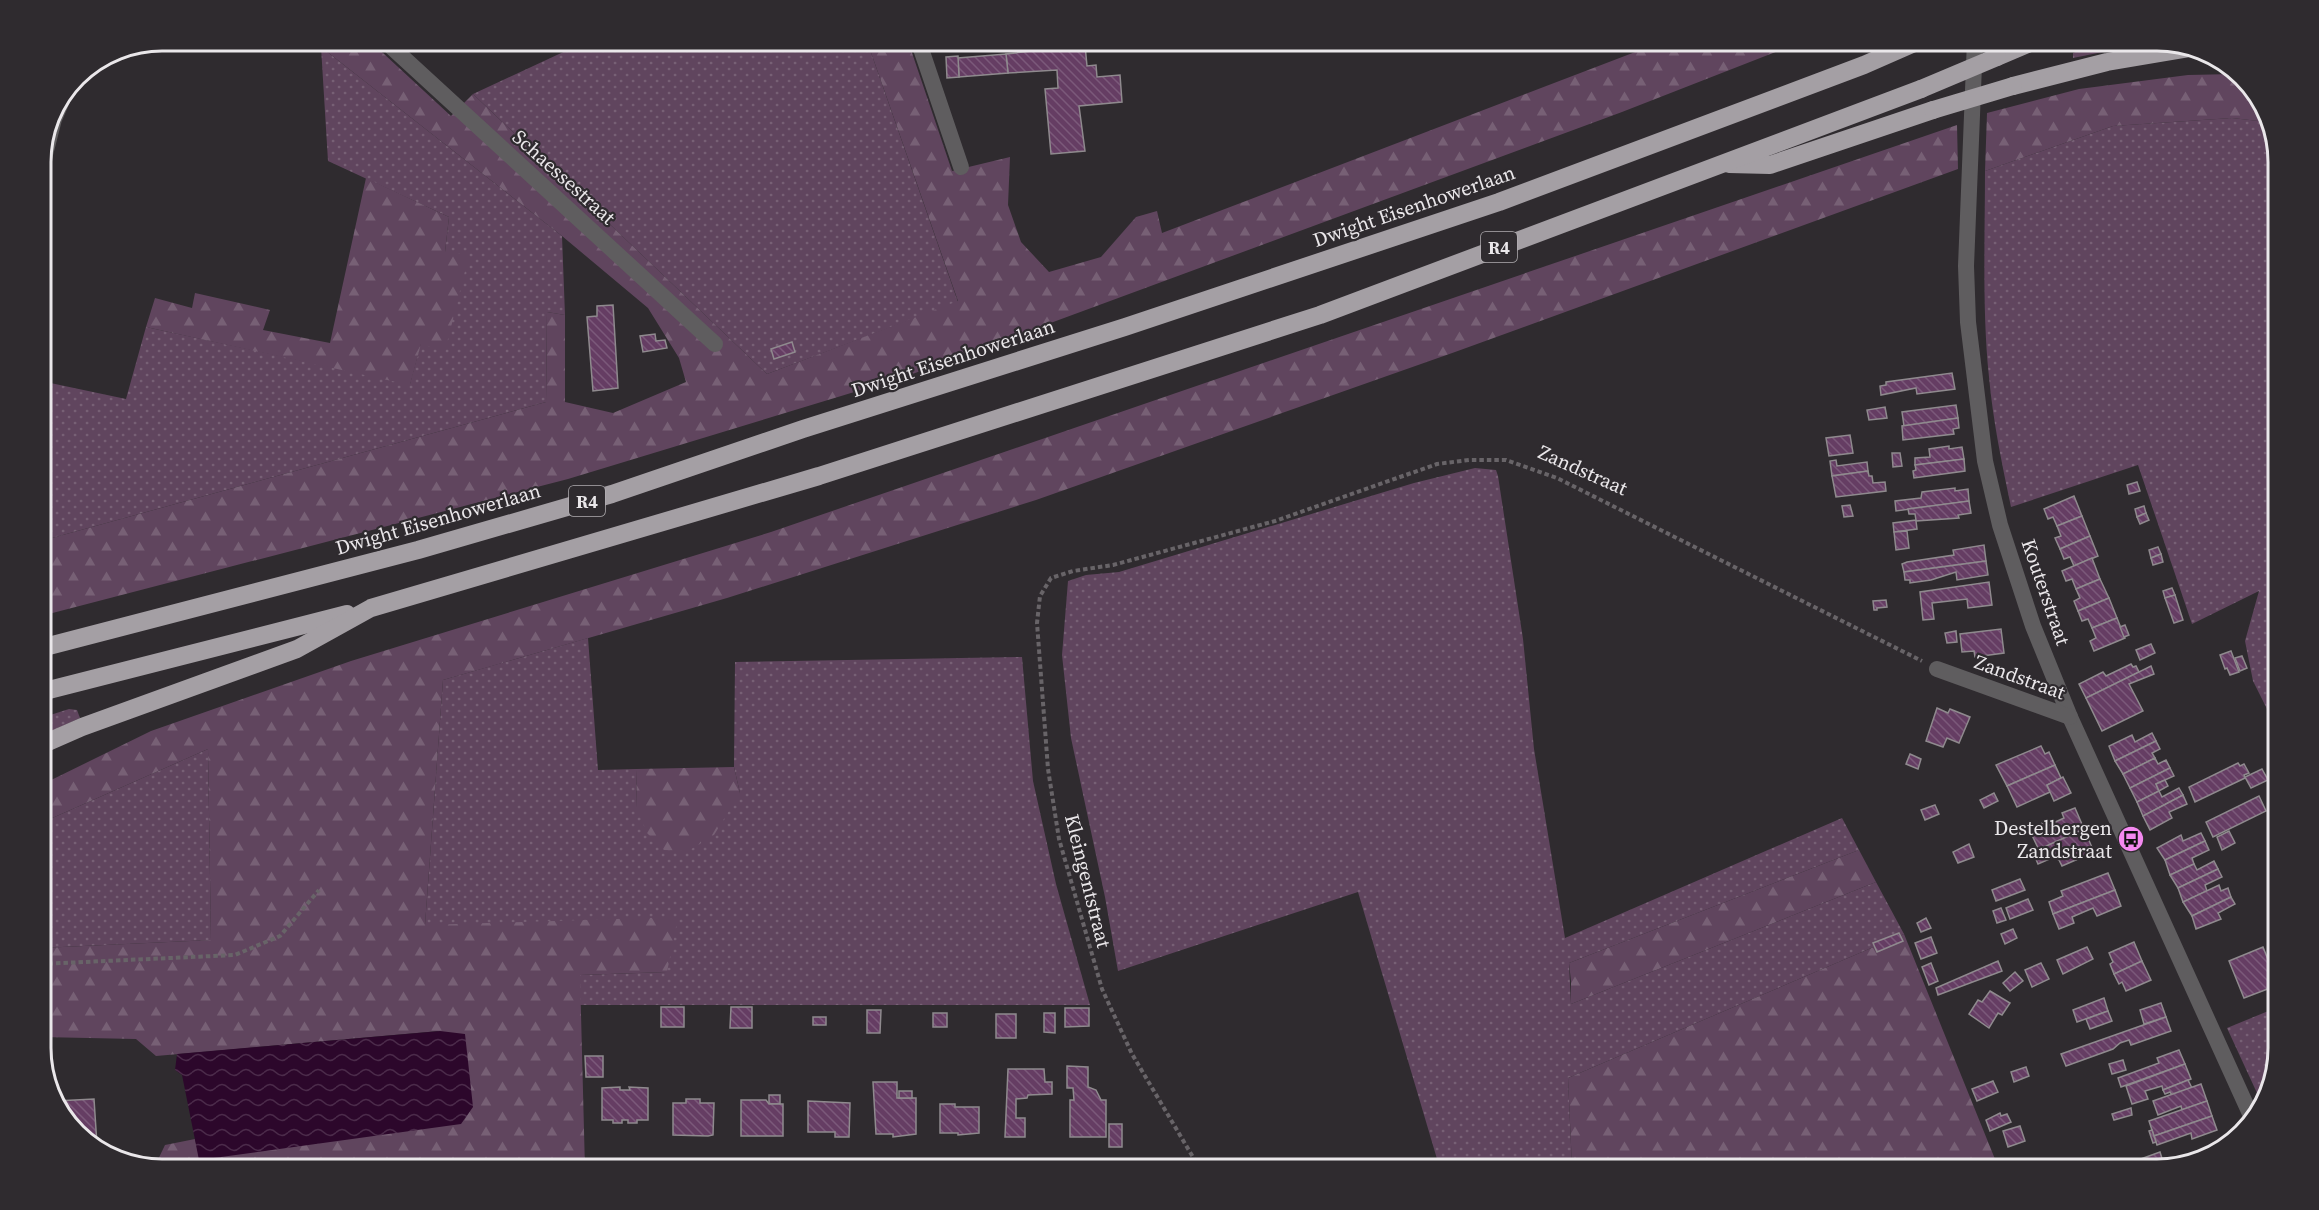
<svg xmlns="http://www.w3.org/2000/svg" width="2319" height="1210" font-family="'Source Serif 4',serif">
  <defs>
    <pattern id="grass-dots" width="8" height="8" patternUnits="userSpaceOnUse" patternTransform="scale(1.5)"><rect width="8" height="8" fill="#60455e"/><path d="M2 2h.1M6 6h.1" fill="none" stroke="#776075" stroke-width="1.8" stroke-linecap="round"/></pattern>
    <pattern id="forest-firs" width="22" height="20" patternUnits="userSpaceOnUse" patternTransform="scale(1.5)"><rect width="22" height="20" fill="#60455e"/><path d="M5 1l3.5 6h-7zM16 11l3.5 6h-7z" fill="#776075"/></pattern>
    <pattern id="water-waves" width="16" height="10" patternUnits="userSpaceOnUse" patternTransform="scale(1.5)"><rect width="16" height="10" fill="#2c072b"/><path d="M0 5q4-4 8 0t8 0" fill="none" stroke="#4b2b4a"/></pattern>
    <pattern id="building-back-hatch" width="6" height="6" patternUnits="userSpaceOnUse" patternTransform="scale(1.5)"><rect width="6" height="6" fill="#653d63"/><path d="M-1 5l2 2M0 0l6 6M5-1l2 2" fill="none" stroke="#7b597a"/></pattern>
  </defs>
  <rect width="100%" height="100%" fill="#2f2b2f"/>
  <g fill="url(#grass-dots)">
    <polygon points="587,41 867,41 958,302 767,374 473,94"/>
    <polygon points="2104,41 2157,40 2157,41 2073,58 2073,53"/>
    <polygon points="321,47 562,236 565,315 547,312 546,402 41,541 41,381 126,399 146,327 410,384 445,252 449,217 328,161"/>
    <path d="M2232,118L2267,122L2278,154V791L2269,753L2271,717L2253,681L2245,641L2259,591L2192,624L2138,465L2011,507C2002,464 1993,421 1989,377C1982,309 1985,239 1985,171L2113,126Z"/>
    <polygon points="1475,468 1496,470 1498,476 1523,639 1534,749 1565,938 1842,818 1859,850 1569,963 1571,1004 1876,882 1904,934 1568,1078 1572,1167 1559,1169 1440,1169 1358,892 1118,971 1105,897 1071,738 1062,655 1068,581 1086,575 1119,572 1414,483"/>
    <polygon points="588,638 598,770 636,769 637,808 740,793 734,767 735,662 1022,657 1033,781 1056,884 1090,1005 580,1005 580,975 667,972 425,925 443,680"/>
    <polygon points="69,709 77,710 80,718 41,736 41,718"/>
    <polygon points="208,749 211,940 41,948 41,823"/>
    <polygon points="2278,1007 2278,1048 2266,1102 2263,1106 2227,1028"/>
  </g>
  <g fill="url(#forest-firs)">
    <polygon points="321,41 370,41 451,116 473,94 767,374 958,301 867,41 908,41 952,171 1010,157 1008,205 1021,242 1049,272 1101,257 1136,217 1157,211 1162,233 1664,41 1804,41 1622,112 907,376 568,479 41,616 41,541 546,402 547,312 565,315 565,402 613,413 686,382 679,358 648,308 562,236 321,47"/>
    <polygon points="2235,74 2258,95 2267,122 2232,118 2113,126 1985,171 1987,113 2079,89 2188,75"/>
    <polygon points="1957,125 1958,169 1455,352 1036,500 727,598 443,680 425,925 678,917 667,972 580,975 585,1169 162,1169 154,1168 165,1145 195,1139 200,1160 439,1031 156,1056 136,1039 41,1037 41,948 211,940 208,749 41,823 41,785 151,731 351,661 771,532"/>
    <polygon points="366,178 449,217 445,252 469,255 445,351 421,344 410,385 146,327 155,298 192,308 195,293 270,310 263,330 330,343"/>
    <polygon points="734,767 740,793 714,835 688,851 664,850 647,833 637,808 636,769"/>
    <polygon points="1859,850 1876,882 1571,1004 1571,981 1569,963"/>
    <polygon points="1904,934 1999,1169 1559,1169 1572,1167 1568,1078"/>
  </g>
  <polygon fill="url(#water-waves)" points="440,1031 465,1034 473,1107 461,1124 199,1160 182,1075 175,1070 177,1054"/>
  <g fill="url(#building-back-hatch)" stroke="#8f8a8e" stroke-width="1.5">
    <polygon points="1085,45 1087,66 1096,65 1097,77 1120,75 1122,102 1079,106 1085,151 1051,154 1045,89 1058,88 1057,70 1008,73 1006,54"/>
    <polygon points="1006,54 1008,73 959,77 958,58"/>
    <polygon points="958,56 959,77 947,78 946,57"/>
    <polygon points="613,305 618,388 593,391 587,317 597,316 597,306"/>
    <polygon points="655,334 656,341 665,340 667,348 643,352 640,336"/>
    <polygon points="792,342 795,352 774,359 771,349"/>
    <polygon points="1952,373 1955,389 1917,394 1916,388 1881,395 1880,386 1886,385 1886,382"/>
    <polygon points="1956,405 1958,418 1904,426 1902,412"/>
    <polygon points="1885,407 1887,418 1869,420 1867,410"/>
    <polygon points="1958,418 1959,428 1953,429 1954,434 1903,440 1902,426"/>
    <polygon points="1850,435 1853,453 1829,456 1826,438"/>
    <polygon points="1949,446 1949,449 1962,447 1964,459 1915,465 1915,458 1930,457 1929,449"/>
    <polygon points="1892,453 1900,453 1902,466 1893,467"/>
    <polygon points="1964,459 1965,471 1914,478 1913,471 1916,470 1915,465"/>
    <polygon points="1836,460 1837,466 1867,462 1868,471 1832,476 1830,461"/>
    <polygon points="1868,471 1869,476 1872,476 1873,483 1885,482 1886,491 1836,497 1832,476"/>
    <polygon points="2137,482 2140,491 2129,494 2127,485"/>
    <polygon points="1955,488 1955,491 1968,489 1969,501 1896,511 1895,501 1921,498 1922,492"/>
    <polygon points="2074,496 2082,516 2057,526 2053,517 2048,519 2044,509"/>
    <polygon points="1969,501 1971,513 1958,515 1959,518 1916,521 1917,529 1894,532 1893,523 1916,520 1915,514 1909,514 1908,509"/>
    <polygon points="1850,505 1853,516 1844,517 1842,506"/>
    <polygon points="2144,506 2146,513 2137,517 2135,509"/>
    <polygon points="2146,513 2149,520 2140,524 2137,517"/>
    <polygon points="2082,516 2090,536 2060,549 2055,538 2061,536 2057,526"/>
    <polygon points="1907,531 1909,548 1896,550 1894,532"/>
    <polygon points="2090,536 2098,556 2074,566 2070,557 2064,559 2060,549"/>
    <polygon points="1984,545 1986,561 1904,572 1902,564 1907,562 1954,555 1953,550"/>
    <polygon points="2158,547 2161,554 2151,558 2149,550"/>
    <polygon points="2161,554 2163,562 2153,565 2151,558"/>
    <polygon points="2092,558 2100,579 2076,589 2072,579 2066,581 2062,571"/>
    <polygon points="1986,561 1988,575 1957,580 1956,572 1931,580 1910,583 1910,580 1905,580 1904,572"/>
    <polygon points="2100,579 2109,598 2078,611 2074,601 2080,598 2076,589"/>
    <polygon points="1989,582 1992,605 1968,608 1967,599 1932,603 1934,619 1923,620 1920,592"/>
    <polygon points="2172,588 2175,595 2165,598 2163,591"/>
    <polygon points="2175,595 2183,620 2174,623 2165,598"/>
    <polygon points="2109,598 2117,618 2092,628 2088,619 2082,621 2078,611"/>
    <polygon points="1886,600 1887,607 1877,608 1877,610 1874,610 1873,601"/>
    <polygon points="2117,618 2125,638 2094,651 2090,641 2096,638 2092,628"/>
    <polygon points="2125,625 2129,635 2124,637 2120,627"/>
    <polygon points="2001,629 2004,653 1975,657 1974,651 1962,652 1960,634"/>
    <polygon points="1956,631 1957,642 1947,643 1945,633"/>
    <polygon points="2151,644 2155,653 2140,660 2136,650"/>
    <polygon points="2231,651 2239,672 2230,675 2227,668 2225,669 2220,655"/>
    <polygon points="2242,656 2247,668 2240,671 2235,658"/>
    <polygon points="2131,664 2133,667 2136,666 2139,672 2086,698 2079,684 2103,672 2106,676"/>
    <polygon points="2151,666 2154,674 2129,684 2143,711 2102,731 2086,698"/>
    <polygon points="1937,708 1948,713 1950,709 1970,717 1959,743 1947,738 1943,747 1926,741"/>
    <polygon points="2152,733 2156,741 2115,761 2109,746 2132,735 2135,742"/>
    <polygon points="2156,741 2160,749 2152,753 2155,758 2123,774 2115,761"/>
    <polygon points="2041,746 2045,754 2049,752 2055,765 2007,786 1996,765"/>
    <polygon points="1910,754 1921,759 1918,769 1906,764"/>
    <polygon points="2155,758 2158,764 2166,760 2170,768 2130,788 2123,774"/>
    <polygon points="2238,763 2240,766 2244,764 2249,773 2244,775 2245,778 2195,802 2189,787"/>
    <polygon points="2055,765 2061,778 2047,785 2050,792 2017,807 2007,786"/>
    <polygon points="2170,768 2174,776 2156,784 2159,791 2137,802 2130,788"/>
    <polygon points="2262,769 2268,780 2251,788 2245,777"/>
    <polygon points="2063,777 2071,793 2054,801 2047,785"/>
    <polygon points="2165,780 2168,786 2159,791 2156,784"/>
    <polygon points="2179,788 2183,795 2143,816 2137,802 2159,791 2162,797"/>
    <polygon points="1994,793 1998,801 1984,808 1980,800"/>
    <polygon points="2183,795 2187,804 2169,812 2172,818 2150,830 2143,816"/>
    <polygon points="2259,796 2266,811 2213,837 2206,822"/>
    <polygon points="1935,805 1939,814 1925,820 1921,810"/>
    <polygon points="2075,808 2084,829 2039,850 2029,829 2045,822 2047,826 2064,818 2062,813"/>
    <polygon points="2084,829 2094,852 2062,866 2059,860 2054,857 2038,864 2033,852"/>
    <polygon points="2276,830 2278,844 2273,846 2268,834"/>
    <polygon points="2229,831 2235,843 2222,850 2217,837"/>
    <polygon points="2201,833 2205,841 2165,860 2157,848 2181,835 2183,841"/>
    <polygon points="2205,841 2209,850 2192,858 2194,864 2170,875 2165,860"/>
    <polygon points="1969,844 1974,857 1958,863 1953,852"/>
    <polygon points="2214,861 2218,869 2178,888 2170,875 2194,864 2197,870"/>
    <polygon points="2218,869 2222,877 2205,885 2207,891 2183,902 2178,888"/>
    <polygon points="2108,873 2115,890 2053,914 2049,902 2063,896 2061,891"/>
    <polygon points="2020,879 2025,890 1996,901 1992,890"/>
    <polygon points="2219,885 2221,891 2228,888 2231,897 2192,916 2183,902"/>
    <polygon points="2115,890 2121,906 2097,916 2093,908 2072,917 2074,923 2059,929 2053,914"/>
    <polygon points="2231,897 2235,904 2218,913 2221,919 2196,929 2192,916"/>
    <polygon points="2028,899 2033,910 2010,919 2006,908"/>
    <polygon points="2001,908 2006,920 1997,923 1993,911"/>
    <polygon points="1926,918 1931,928 1921,932 1917,923"/>
    <polygon points="2013,929 2017,938 2005,944 2001,934"/>
    <polygon points="1899,933 1903,941 1877,952 1873,943"/>
    <polygon points="1931,937 1937,953 1921,959 1915,943"/>
    <polygon points="2134,942 2142,961 2114,974 2110,964 2113,962 2109,953"/>
    <polygon points="2087,947 2093,959 2063,974 2057,960"/>
    <polygon points="2263,947 2278,985 2244,998 2229,961"/>
    <polygon points="1998,961 2002,971 1938,995 1936,988"/>
    <polygon points="2142,961 2151,980 2126,991 2122,982 2119,984 2114,974"/>
    <polygon points="1931,963 1938,981 1929,985 1922,967"/>
    <polygon points="2041,963 2049,979 2032,987 2025,970"/>
    <polygon points="2278,967 2278,984 2272,970"/>
    <polygon points="2015,972 2023,981 2010,991 2003,983"/>
    <polygon points="1990,991 2010,1003 2002,1015 1998,1013 1989,1028 1969,1014 1978,1000 1982,1002"/>
    <polygon points="2104,998 2108,1011 2077,1022 2073,1010"/>
    <polygon points="2161,1003 2166,1017 2144,1024 2140,1010"/>
    <rect x="661" y="1007" width="23" height="20"/>
    <polygon points="731,1007 752,1007 752,1028 730,1028"/>
    <polygon points="1065,1008 1089,1008 1089,1026 1065,1027"/>
    <polygon points="867,1010 881,1010 880,1033 867,1033"/>
    <polygon points="2108,1011 2112,1021 2090,1029 2086,1019"/>
    <rect x="933" y="1013" width="14" height="14"/>
    <polygon points="1044,1013 1055,1013 1055,1033 1044,1032"/>
    <rect x="996" y="1014" width="20" height="24"/>
    <rect x="813" y="1017" width="13" height="8"/>
    <polygon points="2166,1017 2171,1031 2131,1045 2129,1040 2120,1043 2113,1049 2066,1066 2061,1054"/>
    <polygon points="2179,1050 2185,1064 2121,1087 2118,1078 2159,1063 2157,1058"/>
    <polygon points="585,1056 603,1056 603,1077 586,1077"/>
    <polygon points="2123,1060 2126,1070 2112,1074 2109,1064"/>
    <polygon points="2185,1064 2191,1079 2163,1090 2162,1086 2145,1091 2148,1099 2132,1104 2126,1086"/>
    <polygon points="1067,1066 1088,1067 1088,1087 1096,1090 1101,1100 1106,1100 1106,1137 1070,1137 1070,1100 1074,1100 1073,1088 1067,1088"/>
    <polygon points="2026,1067 2029,1076 2014,1082 2011,1072"/>
    <polygon points="1008,1069 1044,1069 1045,1082 1052,1082 1052,1094 1028,1095 1027,1098 1016,1099 1016,1118 1025,1118 1025,1137 1005,1137"/>
    <polygon points="2188,1080 2192,1088 2172,1095 2170,1092 2165,1094 2163,1090"/>
    <polygon points="1993,1081 1998,1092 1977,1101 1972,1089"/>
    <polygon points="873,1082 897,1082 897,1098 916,1098 916,1134 893,1137 893,1134 876,1134"/>
    <polygon points="2201,1084 2207,1101 2182,1110 2181,1106 2158,1115 2153,1101"/>
    <polygon points="620,1087 620,1090 630,1090 629,1087 648,1088 648,1120 637,1120 637,1123 628,1123 628,1120 622,1120 622,1123 613,1123 613,1120 602,1120 602,1088"/>
    <rect x="899" y="1091" width="13" height="7"/>
    <rect x="769" y="1095" width="11" height="9"/>
    <polygon points="94,1099 97,1145 94,1145 61,1115 56,1101"/>
    <polygon points="686,1099 700,1099 700,1103 714,1103 713,1135 708,1136 673,1135 673,1103 686,1103"/>
    <polygon points="741,1100 766,1100 769,1104 783,1104 783,1136 741,1136"/>
    <polygon points="808,1101 850,1103 849,1137 835,1137 835,1132 808,1132"/>
    <polygon points="2207,1101 2212,1116 2154,1136 2149,1121"/>
    <polygon points="940,1104 955,1104 955,1107 979,1107 979,1133 958,1135 958,1133 940,1133"/>
    <polygon points="2131,1108 2132,1115 2114,1120 2112,1114"/>
    <polygon points="2000,1113 2001,1116 2007,1114 2011,1122 1990,1131 1986,1120"/>
    <polygon points="2212,1116 2217,1130 2192,1139 2191,1133 2157,1145 2154,1136"/>
    <rect x="1109" y="1124" width="13" height="23"/>
    <polygon points="2020,1126 2025,1141 2008,1147 2003,1131"/>
    <polygon points="2152,1130 2156,1142 2153,1143 2149,1131"/>
    <polygon points="2160,1152 2164,1165 2151,1169 2142,1169 2138,1160"/>
  </g>
  <g fill="none" stroke-linecap="round" stroke-linejoin="round">
    <g stroke="#686468" stroke-width="4" stroke-dasharray="4.5 3" stroke-linecap="butt">
      <polyline points="41,964 235,955 280,936 319,890"/>
      <polyline points="1200,1169 1132,1054 1102,989 1059,839 1048,769 1037,623 1040,596 1051,578 1073,571 1113,565 1275,521 1437,464 1469,460 1506,460 1557,478 1922,661"/>
    </g>
    <g stroke="#5f5d5f" stroke-width="16">
      <polyline points="384,40 715,344"/>
      <polyline points="918,40 961,167"/>
      <polyline points="1975,40 1966,266 1968,322 1985,461 2000,525 2033,626 2070,717 2252,1118"/>
      <polyline points="1937,669 2070,717"/>
    </g>
    <polyline stroke="#5f5d5f" stroke-width="16" points="41,170 54,119 66,91"/>
    <g stroke="#a49fa4" stroke-width="18">
      <polyline points="1997,57 2037,40"/>
      <polyline points="2013,86 2107,62 2190,48"/>
      <polyline points="1729,164 1770,165 1933,110"/>
      <polyline points="41,648 418,550 612,494 803,429 1125,327 1499,202 1864,65 1921,40"/>
      <polyline points="41,692 347,614"/>
      <polyline points="41,745 82,727 297,649 371,608 819,476 1320,315 1921,89"/>
    </g>
    <g stroke="#a49fa4" stroke-width="18">
      <polyline points="1921,89 1997,57"/>
      <polyline points="1933,110 2013,86"/>
    </g>
  </g>
  <defs>
    <g id="bus-disc" transform="scale(1.35)"><circle r="9.5" fill="#f489f0" stroke="#2f2b2f"/><path d="M-5-6H5V4H4V6H2V4H-2V6H-4V4H-5ZM-3.5-4V0h7V-4ZM-3.5 1.2v1.5H-2V1.2ZM2 1.2v1.5H3.5V1.2Z" fill="#111"/></g>
  </defs>
  <g fill-rule="evenodd">
    <use href="#bus-disc" x="2131" y="839"/>
  </g>
  <g text-anchor="middle" dominant-baseline="central" stroke-width="4.5" stroke-linejoin="round" paint-order="stroke">
    <g fill="#2f2b2f" stroke="#b2afb2" stroke-width="1.5">
      <rect x="1481" y="232" width="36" height="30" rx="4.5"/>
      <rect x="569" y="486" width="36" height="30" rx="4.5"/>
    </g>
    <g font-size="18" font-weight="bold" fill="#eae7ea">
      <text x="1499" y="247">R4</text>
      <text x="587" y="501">R4</text>
    </g>
    <g font-size="20" fill="#eae7ea" stroke="#2f2b2f">
      <text transform="translate(564 177) rotate(42)">Schaessestraat</text>
      <text transform="translate(1414 206) rotate(-19)">Dwight Eisenhowerlaan</text>
      <text transform="translate(953 358) rotate(-18)">Dwight Eisenhowerlaan</text>
      <text transform="translate(1583 470) rotate(24)">Zandstraat</text>
      <text transform="translate(438 519) rotate(-16)">Dwight Eisenhowerlaan</text>
      <text transform="translate(2046 592) rotate(71)">Kouterstraat</text>
      <text transform="translate(2020 677) rotate(20)">Zandstraat</text>
      <text transform="translate(1088 881) rotate(76)">Kleingentstraat</text>
    </g>
    <g font-size="20" fill="#eae7ea" stroke="#2f2b2f" text-anchor="end">
      <text x="2112" y="828">Destelbergen<tspan x="2112" dy="23">Zandstraat</tspan></text>
    </g>
  </g>
  <path d="M0 0H2319V1210H0ZM162 51H2157A111 111 0 0 1 2268 162V1048A111 111 0 0 1 2157 1159H162A111 111 0 0 1 51 1048V162A111 111 0 0 1 162 51Z" fill="#2f2b2f" fill-rule="evenodd"/>
  <path fill="none" stroke="#eae7ea" stroke-width="3" d="M162 51H2157A111 111 0 0 1 2268 162V1048A111 111 0 0 1 2157 1159H162A111 111 0 0 1 51 1048V162A111 111 0 0 1 162 51Z"/>
</svg>
